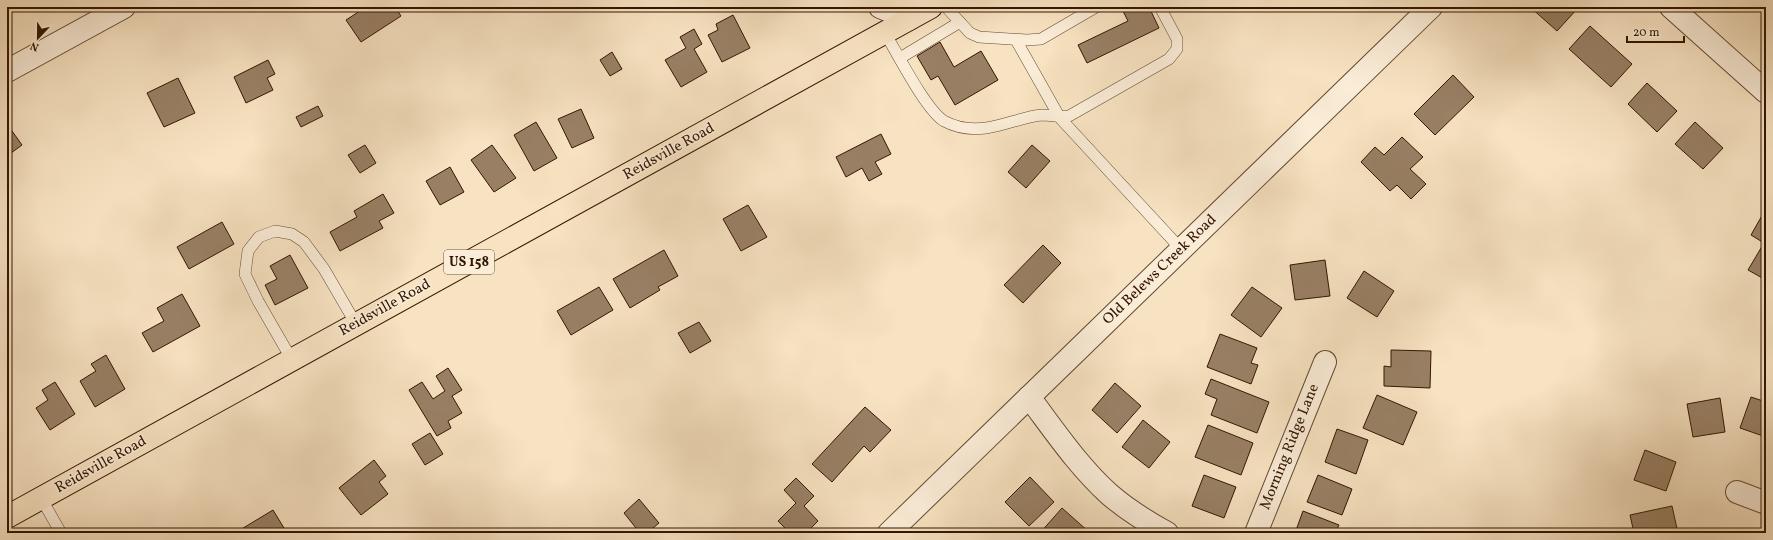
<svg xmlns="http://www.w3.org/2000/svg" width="1773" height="540" font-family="Vollkorn,serif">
  <rect width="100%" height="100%" fill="#f7e2c1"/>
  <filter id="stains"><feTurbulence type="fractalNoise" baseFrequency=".005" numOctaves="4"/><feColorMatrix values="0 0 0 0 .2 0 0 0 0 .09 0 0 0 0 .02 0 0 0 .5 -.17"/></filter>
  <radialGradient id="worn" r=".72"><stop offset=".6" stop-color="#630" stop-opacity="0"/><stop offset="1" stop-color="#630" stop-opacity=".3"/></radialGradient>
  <g fill="#998065" stroke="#331601">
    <polygon points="366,7 395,7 401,16 361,42 346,20"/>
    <polygon points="1125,7 1149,7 1159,28 1087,63 1078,45 1128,21 1122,9"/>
    <polygon points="1530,7 1575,7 1577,9 1557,31"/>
    <polygon points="733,15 750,48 722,62 708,35 718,30 716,24"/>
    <polygon points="1590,26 1632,64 1611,87 1569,49"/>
    <polygon points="694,29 702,44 694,49 707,72 681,87 665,60 686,48 680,37"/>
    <polygon points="940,42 954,67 981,51 998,80 955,105 938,76 931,80 917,56"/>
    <polygon points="612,52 622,69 610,76 600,60"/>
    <polygon points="268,60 275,74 267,78 273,90 246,103 234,77"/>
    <polygon points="1453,75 1474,97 1435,135 1414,114"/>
    <polygon points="178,78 195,113 164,127 147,93"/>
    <polygon points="1647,83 1677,111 1657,132 1628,104"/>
    <polygon points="318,106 323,116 301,127 296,117"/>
    <polygon points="581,109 594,138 572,148 558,119"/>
    <polygon points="536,122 557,158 534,171 514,135"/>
    <polygon points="1695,122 1723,148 1703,169 1675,144"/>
    <polygon points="7,124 22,145 7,156"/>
    <polygon points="881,134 891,154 875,162 882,174 869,181 862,168 846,177 836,157"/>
    <polygon points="1402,137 1423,157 1410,169 1426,184 1411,199 1397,185 1390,191 1361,162 1375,147 1384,155"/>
    <polygon points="365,145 376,163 360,173 348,155"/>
    <polygon points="492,145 516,178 494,192 471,160"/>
    <polygon points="1032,145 1050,161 1026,188 1008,172"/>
    <polygon points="450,167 464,192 440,205 426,181"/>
    <polygon points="383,194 394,213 379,221 383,228 340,251 330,232 357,217 354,211"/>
    <polygon points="748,205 767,237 741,251 723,219"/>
    <polygon points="1764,212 1766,213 1766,280 1748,270 1764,243 1751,235"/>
    <polygon points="222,222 234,244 189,269 177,247"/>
    <polygon points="1043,245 1061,263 1023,303 1004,285"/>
    <polygon points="664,250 678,276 658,287 660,290 630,308 613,279"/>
    <polygon points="290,255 308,288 275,305 265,285 277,279 270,266"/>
    <polygon points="1325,260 1330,296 1295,300 1290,265"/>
    <polygon points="1364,271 1394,291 1377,317 1347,298"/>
    <polygon points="599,287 613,310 571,335 557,311"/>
    <polygon points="1252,287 1282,308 1261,337 1231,315"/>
    <polygon points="182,294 200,326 153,352 142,333 164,321 157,308"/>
    <polygon points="699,322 711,341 690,353 678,333"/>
    <polygon points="1220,334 1257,348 1251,363 1258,365 1251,384 1207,367"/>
    <polygon points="1391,350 1431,351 1430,388 1384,386 1384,366 1391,367"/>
    <polygon points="106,355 125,389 95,407 80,381 96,371 91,364"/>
    <polygon points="448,368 462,390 452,396 462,413 448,421 451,428 437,436 409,390 422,382 433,399 445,391 436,376"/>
    <polygon points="1211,379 1269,402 1257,433 1211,415 1217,399 1205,394"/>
    <polygon points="55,382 75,414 50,430 36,408 48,400 42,390"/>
    <polygon points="1115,383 1141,406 1117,433 1092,410"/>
    <polygon points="1377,395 1417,412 1403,445 1363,428"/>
    <polygon points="1751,397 1766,402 1766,437 1740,428"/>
    <polygon points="1720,398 1725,432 1693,437 1687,404"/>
    <polygon points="865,407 891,430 870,452 864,446 832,482 812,464"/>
    <polygon points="1143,420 1170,442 1149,468 1122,447"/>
    <polygon points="1208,425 1253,443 1241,475 1195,457"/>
    <polygon points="1337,429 1368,440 1356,474 1325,462"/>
    <polygon points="430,433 443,454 425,465 412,444"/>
    <polygon points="1645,450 1676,462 1666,491 1634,480"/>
    <polygon points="374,460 386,476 379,482 388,494 361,515 339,488"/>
    <polygon points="1204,475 1236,487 1224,518 1192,506"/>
    <polygon points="1318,475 1352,489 1342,515 1307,502"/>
    <polygon points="1030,477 1054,502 1029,526 1005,502"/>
    <polygon points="796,478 814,496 804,506 818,521 806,533 790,533 778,521 796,503 784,490"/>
    <polygon points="639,499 659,523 647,533 640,533 624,513"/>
    <polygon points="1672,506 1678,533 1634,533 1630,515"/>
    <polygon points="1062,508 1089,532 1088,533 1040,533"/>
    <polygon points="273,510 287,533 235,533"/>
    <polygon points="1303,511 1339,525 1335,533 1295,533"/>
  </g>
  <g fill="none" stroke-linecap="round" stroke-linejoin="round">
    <g stroke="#644931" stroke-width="12">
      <g id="service">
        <polyline points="946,7 970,33 979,37 1027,40 1041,39 1096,7"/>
        <path d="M885,33C897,53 926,110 944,121C957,128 971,130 986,128C1003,126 1026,116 1042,115C1052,115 1060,118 1069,116L1169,59L1177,49V39L1160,7"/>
        <polyline points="1016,40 1060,118 1181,249"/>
        <polyline points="900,58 960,22"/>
        <polyline points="292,360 258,301 245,274 248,251 259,237 275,231 292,234 304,242 324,269 356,324"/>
        <polyline points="41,498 61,533"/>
      </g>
    </g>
    <g stroke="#644931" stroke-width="24">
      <g id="minor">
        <polyline points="880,7 909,19"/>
        <polyline points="1671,7 1766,92"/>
        <polyline points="7,71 124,7"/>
        <path d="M1029,397C1054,430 1078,466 1109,494C1126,509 1147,522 1167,533"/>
        <polyline points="1737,492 1766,503"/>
        <polyline points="1256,533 1325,362"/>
      </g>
    </g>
    <g stroke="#644931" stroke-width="24">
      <polyline id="tertiary" points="889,533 1431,7"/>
    </g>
    <g stroke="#331601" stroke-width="24">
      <polyline id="trunk" points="7,517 931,7"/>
    </g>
    <use href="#service" stroke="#faecd7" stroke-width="11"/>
    <use href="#minor" stroke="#faecd7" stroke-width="22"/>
    <use href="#tertiary" stroke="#faecd7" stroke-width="22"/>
    <use href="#trunk" stroke="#f7e2c1" stroke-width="22"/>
  </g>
  <g text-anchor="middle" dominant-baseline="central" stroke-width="3" stroke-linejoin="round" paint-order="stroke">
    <rect fill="#faecd7" stroke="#6f5641" stroke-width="1" x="444" y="250" width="50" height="24" rx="3"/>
    <g font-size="14" font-weight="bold" fill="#331601">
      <text x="469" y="262">US 158</text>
    </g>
    <g font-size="15" fill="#331601" stroke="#faecd7">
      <text transform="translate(669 152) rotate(-29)">Reidsville Road</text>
      <text transform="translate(1160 270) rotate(-44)">Old Belews Creek Road</text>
      <text transform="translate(385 308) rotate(-29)">Reidsville Road</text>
      <text transform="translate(1290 447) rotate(-68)">Morning Ridge Lane</text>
      <text transform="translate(101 465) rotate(-29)">Reidsville Road</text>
    </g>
  </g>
  <rect width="1773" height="540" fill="none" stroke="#f7e2c1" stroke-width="24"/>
  <rect x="8" y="8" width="1757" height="524" fill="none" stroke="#331601" stroke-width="2"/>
  <rect x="12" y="12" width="1749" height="516" fill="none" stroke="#331601"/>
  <g transform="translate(38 38) rotate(202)" stroke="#faecd7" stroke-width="3" paint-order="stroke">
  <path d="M0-3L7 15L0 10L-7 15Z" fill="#331601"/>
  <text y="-6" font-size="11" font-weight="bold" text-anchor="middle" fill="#331601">N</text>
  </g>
  <path d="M1627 36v6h57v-6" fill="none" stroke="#331601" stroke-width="2"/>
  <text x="1633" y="36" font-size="12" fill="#331601" stroke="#faecd7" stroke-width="3" paint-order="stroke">20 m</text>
  <rect width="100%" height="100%" filter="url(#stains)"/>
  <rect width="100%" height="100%" fill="url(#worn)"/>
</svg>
